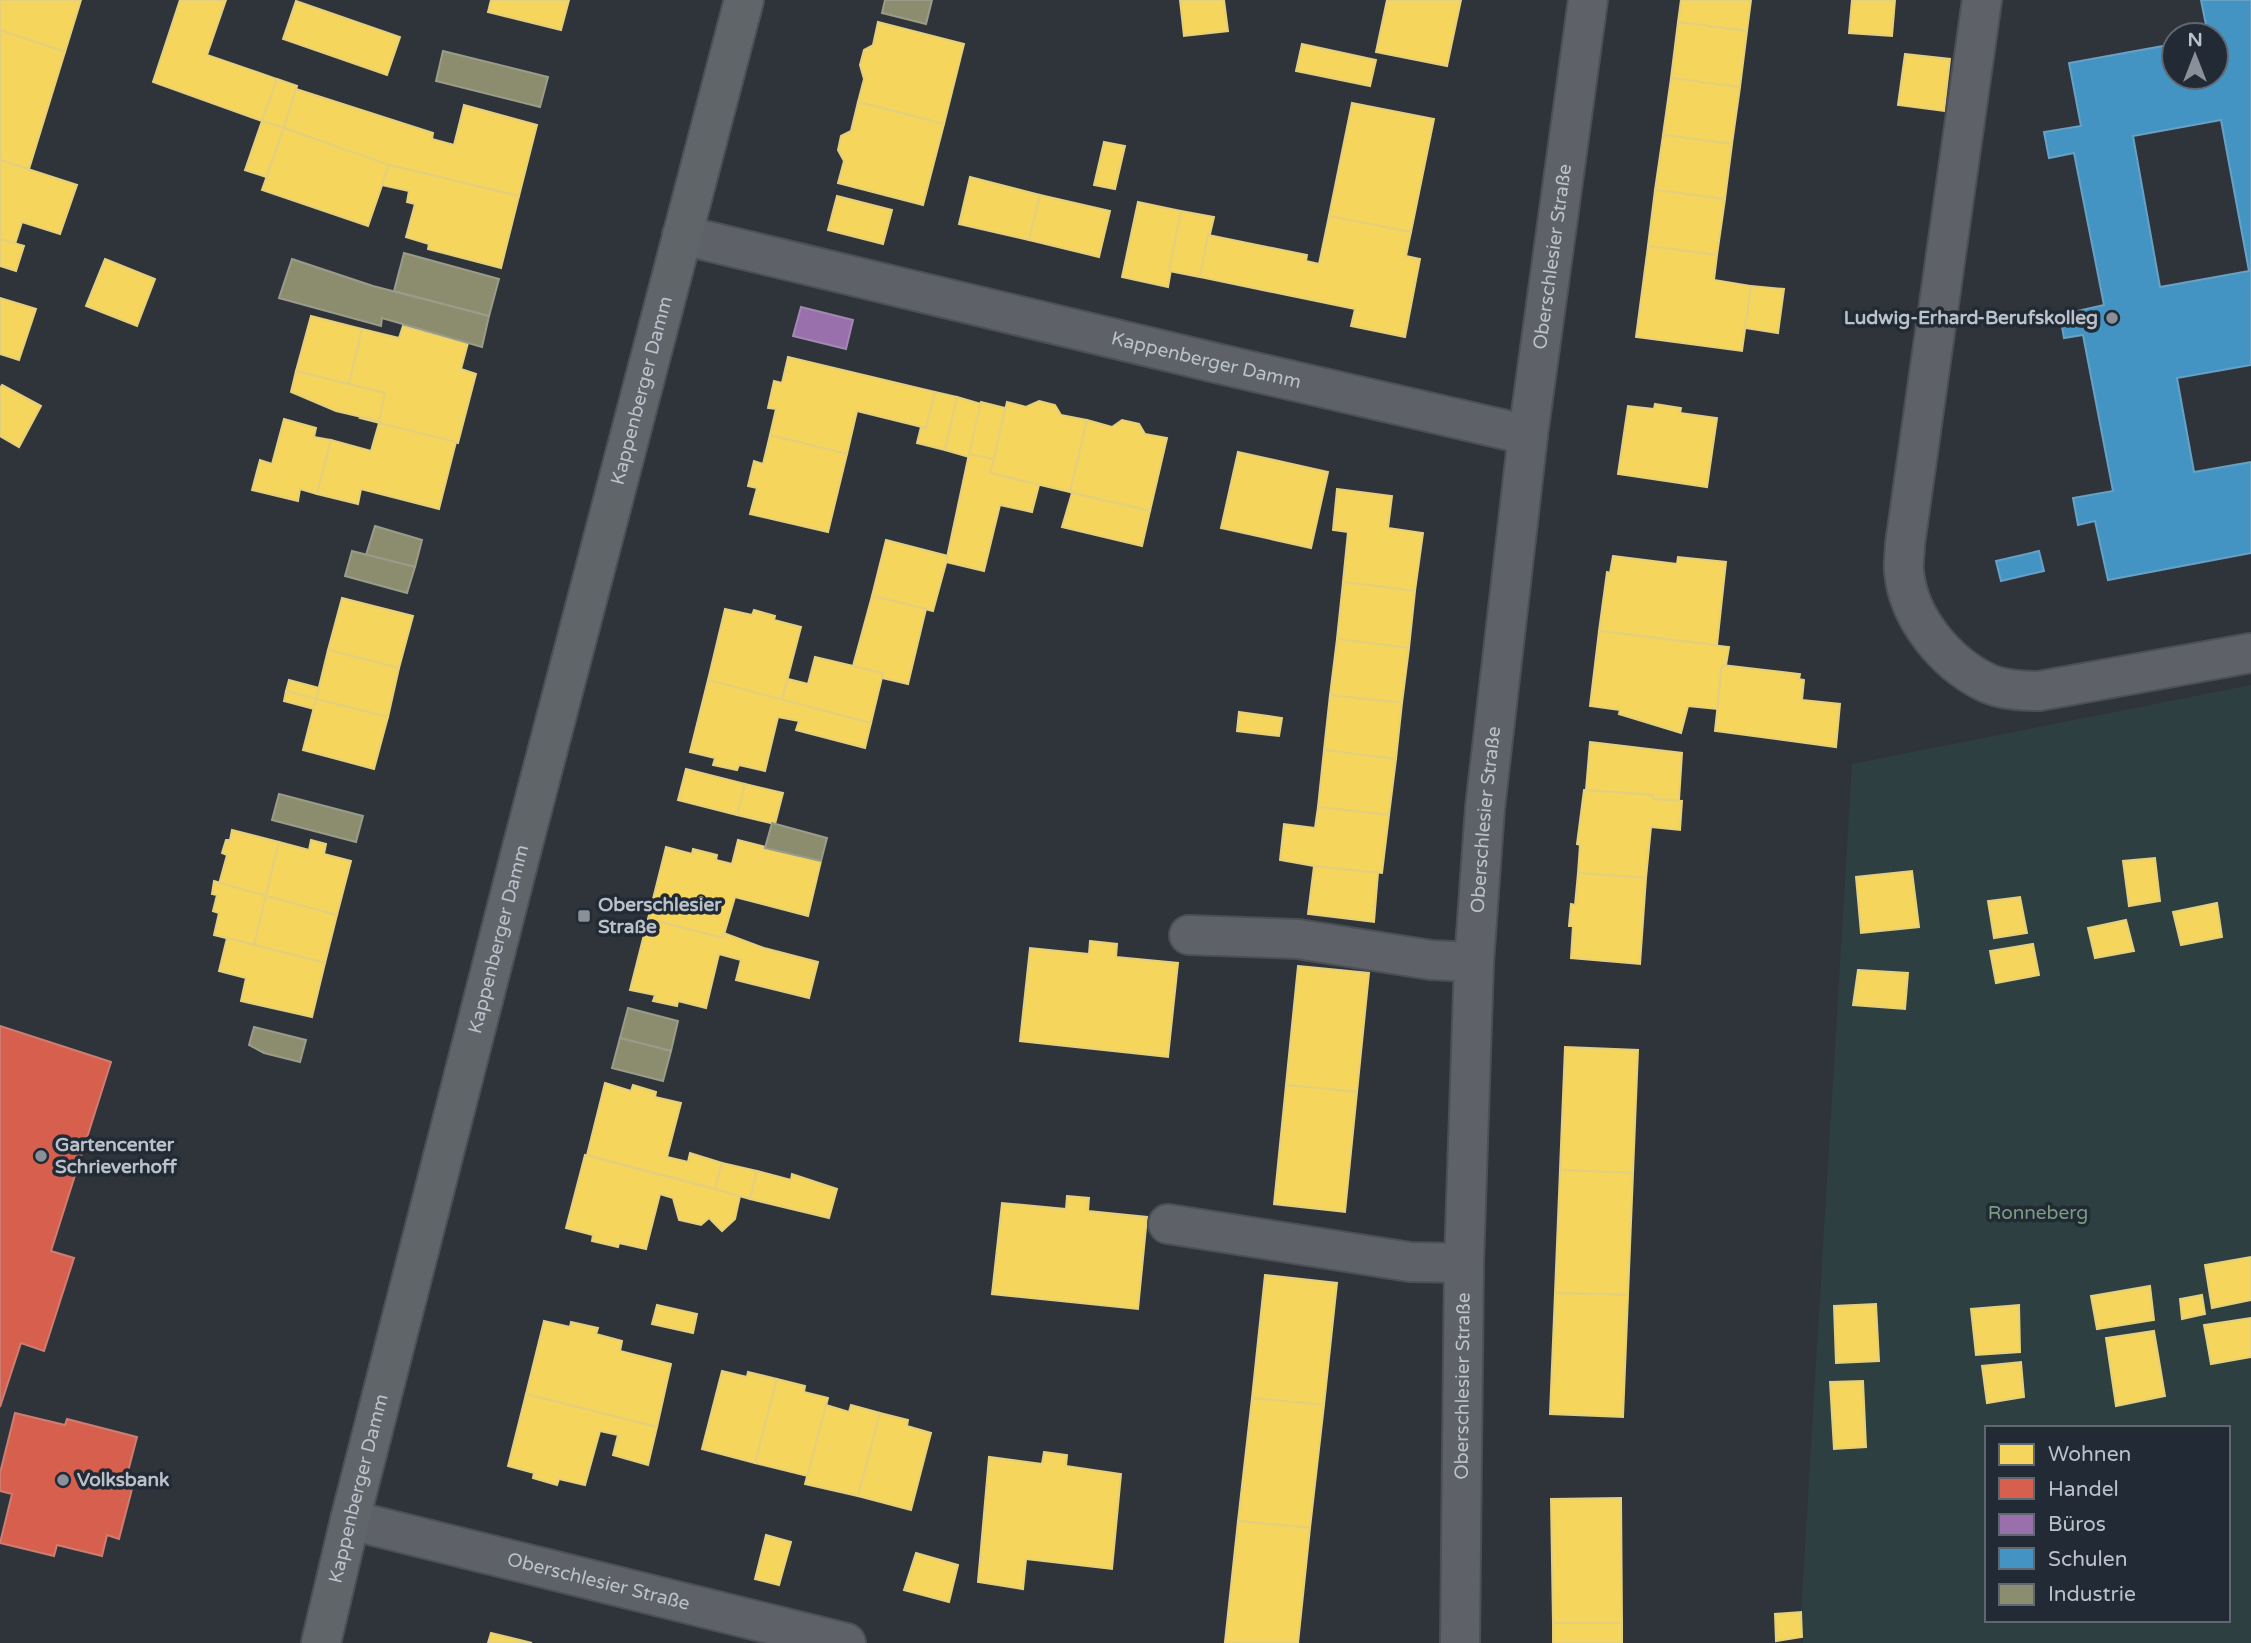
<svg xmlns="http://www.w3.org/2000/svg" width="2251" height="1643" font-family="'Varela Round',sans-serif">
  <rect width="100%" height="100%" fill="#2f343a"/>
  <path fill="#2d3f40" fill-rule="evenodd" d="M2251,685V1643H1803L1801,1612L1852,764ZM1987,1428H2228V1620H1987Z"/>
  <g fill="#f6d55c" stroke="#e4cf7d" stroke-width="2">
    <polygon points="0,0 81,0 65,52 0,30"/>
    <polygon points="180,0 226,0 207,55 277,79 262,121 153,82"/>
    <polygon points="491,0 569,0 561,30 488,12"/>
    <polygon points="1180,0 1224,0 1228,31 1184,36"/>
    <polygon points="1387,0 1461,0 1447,66 1376,52"/>
    <polygon points="1681,0 1751,0 1747,31 1678,22"/>
    <polygon points="1852,0 1895,0 1892,36 1849,33"/>
    <polygon points="296,1 400,37 387,75 283,39"/>
    <polygon points="878,22 964,44 944,124 858,102 864,79 860,65 864,50 873,45"/>
    <polygon points="1678,22 1747,31 1740,87 1671,78"/>
    <polygon points="0,30 65,52 29,169 0,160"/>
    <polygon points="1302,44 1376,60 1370,86 1296,71"/>
    <polygon points="1905,54 1950,59 1944,111 1898,105"/>
    <polygon points="1671,78 1740,87 1732,144 1663,135"/>
    <polygon points="277,79 297,86 284,128 262,121"/>
    <polygon points="296,89 433,133 432,139 454,145 464,105 537,125 519,196 389,165 284,128"/>
    <polygon points="858,102 944,124 923,205 838,183 844,161 838,150 841,136 851,131"/>
    <polygon points="1352,103 1434,119 1411,232 1329,216"/>
    <polygon points="262,121 284,128 266,177 245,170"/>
    <polygon points="284,128 389,165 368,226 262,190"/>
    <polygon points="1663,135 1732,144 1725,199 1655,190"/>
    <polygon points="1104,142 1125,146 1115,189 1094,185"/>
    <polygon points="0,160 77,185 60,234 22,222 15,244 0,239"/>
    <polygon points="389,165 519,196 501,268 428,249 429,244 406,237 415,204 407,202 409,191 382,185"/>
    <polygon points="970,177 1040,195 1029,240 959,224"/>
    <polygon points="1655,190 1725,199 1717,255 1648,246"/>
    <polygon points="1040,195 1110,211 1099,257 1029,240"/>
    <polygon points="837,196 892,210 883,244 828,230"/>
    <polygon points="1138,202 1181,211 1168,287 1122,277"/>
    <polygon points="1181,211 1214,217 1200,277 1169,271"/>
    <polygon points="1329,216 1411,232 1406,256 1420,259 1405,337 1351,326 1355,309 1200,277 1208,235 1307,255 1306,261 1319,264"/>
    <polygon points="0,239 24,246 16,271 0,266"/>
    <polygon points="1648,246 1717,255 1714,280 1751,286 1742,351 1636,337"/>
    <polygon points="105,259 155,279 137,326 86,306"/>
    <polygon points="1751,286 1784,289 1778,333 1745,328"/>
    <polygon points="0,298 36,309 19,360 0,354"/>
    <polygon points="311,316 362,329 349,384 296,371"/>
    <polygon points="403,326 468,343 461,369 476,374 458,443 360,418 361,417 379,421 385,393 349,384 362,329 399,338"/>
    <polygon points="788,357 935,392 926,428 857,411 847,454 770,435 776,409 768,408 774,381 782,383"/>
    <polygon points="296,371 385,393 379,421 336,411 291,392"/>
    <polygon points="2,385 41,406 19,447 0,436 0,388"/>
    <polygon points="935,392 957,397 945,450 917,443 921,427 926,428"/>
    <polygon points="957,397 981,404 969,457 945,450"/>
    <polygon points="1039,401 1055,405 1061,415 1087,420 1070,492 990,473 1007,402 1026,407"/>
    <polygon points="981,402 1005,408 994,459 969,454"/>
    <polygon points="1655,404 1681,408 1680,413 1717,418 1707,487 1618,474 1628,406 1654,409"/>
    <polygon points="284,419 316,428 314,437 331,440 317,494 300,489 298,501 252,490 260,460 272,464"/>
    <polygon points="1087,420 1112,427 1122,420 1139,424 1145,434 1167,438 1150,511 1070,492"/>
    <polygon points="379,423 456,442 439,509 361,489 358,504 317,494 331,440 371,451"/>
    <polygon points="770,435 847,454 828,532 750,514 757,488 748,486 754,461 763,464"/>
    <polygon points="1238,452 1328,472 1311,548 1221,528"/>
    <polygon points="969,454 994,459 990,473 1039,485 1032,512 1000,505 984,571 946,562"/>
    <polygon points="1337,489 1392,496 1388,528 1423,533 1415,591 1343,582 1348,532 1333,530"/>
    <polygon points="1072,493 1150,511 1142,546 1062,527"/>
    <polygon points="886,540 948,556 933,611 872,596"/>
    <polygon points="1613,556 1677,564 1678,557 1726,562 1717,645 1599,631 1607,572 1610,573"/>
    <polygon points="1343,582 1415,591 1409,648 1337,639"/>
    <polygon points="872,596 926,609 908,684 882,678 883,673 853,666"/>
    <polygon points="342,598 413,616 399,668 328,650"/>
    <polygon points="725,609 752,615 754,610 775,616 774,620 801,627 782,700 708,680"/>
    <polygon points="1599,631 1729,647 1726,665 1722,665 1717,709 1688,706 1681,733 1619,714 1620,710 1590,706"/>
    <polygon points="1337,639 1409,648 1402,703 1330,695"/>
    <polygon points="328,650 399,668 388,717 316,699"/>
    <polygon points="815,657 883,673 871,723 782,700 788,679 808,684"/>
    <polygon points="1722,665 1800,674 1799,679 1804,680 1802,700 1840,704 1836,747 1715,731"/>
    <polygon points="289,680 319,688 316,699 286,691"/>
    <polygon points="708,680 871,723 865,748 796,730 799,721 778,717 765,771 739,765 737,770 713,765 715,758 690,752"/>
    <polygon points="286,691 316,699 314,709 284,701"/>
    <polygon points="1330,695 1402,703 1396,759 1324,750"/>
    <polygon points="316,699 388,717 374,769 303,750"/>
    <polygon points="1239,712 1282,718 1279,736 1237,731"/>
    <polygon points="1590,742 1682,753 1679,800 1653,799 1653,795 1586,790"/>
    <polygon points="1324,750 1396,759 1389,815 1318,807"/>
    <polygon points="686,769 745,784 737,815 678,800"/>
    <polygon points="745,784 783,793 775,824 737,815"/>
    <polygon points="1584,790 1653,795 1653,799 1682,801 1680,830 1651,827 1646,878 1578,873 1580,845 1577,844"/>
    <polygon points="1318,807 1389,815 1382,873 1314,866 1280,860 1284,824 1315,828"/>
    <polygon points="232,830 279,842 266,896 219,884 227,855 222,853 226,840 230,840"/>
    <polygon points="311,840 326,844 324,854 351,861 337,915 266,896 279,842 309,850"/>
    <polygon points="738,840 821,861 808,916 735,897 723,938 648,919 666,847 692,854 693,849 717,855 716,860 732,864"/>
    <polygon points="2155,858 2160,901 2129,906 2123,861"/>
    <polygon points="1314,866 1378,873 1374,922 1308,914"/>
    <polygon points="1912,871 1919,927 1861,933 1856,877"/>
    <polygon points="1578,873 1646,878 1640,964 1571,958 1573,926 1569,926 1571,904 1575,905"/>
    <polygon points="214,881 266,896 254,945 214,935 219,913 213,911 217,895 212,894"/>
    <polygon points="266,896 337,915 325,963 254,945"/>
    <polygon points="2020,897 2027,933 1994,938 1988,901"/>
    <polygon points="2217,903 2222,937 2181,945 2173,912"/>
    <polygon points="648,919 723,938 724,933 764,948 818,962 809,998 736,980 741,960 719,954 706,1008 678,1001 677,1006 653,1001 655,995 630,990"/>
    <polygon points="2126,920 2134,951 2095,958 2088,928"/>
    <polygon points="227,938 325,963 312,1017 241,1001 246,978 219,971"/>
    <polygon points="1090,941 1117,944 1116,957 1178,963 1168,1057 1020,1041 1030,948 1089,954"/>
    <polygon points="2033,944 2039,975 1996,983 1990,951"/>
    <polygon points="1298,966 1369,973 1357,1092 1286,1085"/>
    <polygon points="1858,970 1908,973 1905,1009 1853,1005"/>
    <polygon points="1565,1047 1638,1050 1633,1173 1560,1170"/>
    <polygon points="605,1083 631,1091 633,1085 656,1092 655,1097 681,1103 667,1157 688,1162 690,1153 722,1163 715,1189 587,1155"/>
    <polygon points="1286,1085 1357,1092 1345,1212 1274,1204"/>
    <polygon points="585,1155 740,1196 735,1219 722,1231 709,1218 701,1225 679,1220 673,1198 660,1194 646,1249 619,1243 618,1247 592,1241 593,1235 566,1228"/>
    <polygon points="722,1163 757,1171 750,1199 715,1189"/>
    <polygon points="1560,1170 1633,1173 1628,1295 1555,1293"/>
    <polygon points="757,1171 791,1180 792,1174 837,1189 829,1218 750,1199"/>
    <polygon points="1067,1196 1089,1198 1088,1211 1147,1217 1138,1309 992,1294 1002,1203 1066,1209"/>
    <polygon points="2251,1257 2251,1300 2212,1308 2205,1265"/>
    <polygon points="1265,1275 1337,1283 1324,1405 1252,1398"/>
    <polygon points="2150,1286 2154,1320 2097,1329 2091,1296"/>
    <polygon points="1555,1293 1628,1295 1623,1417 1550,1414"/>
    <polygon points="2202,1295 2205,1314 2182,1319 2180,1299"/>
    <polygon points="1876,1304 1879,1361 1836,1363 1834,1306"/>
    <polygon points="657,1305 697,1314 693,1333 652,1324"/>
    <polygon points="2019,1305 2020,1352 1976,1355 1971,1309"/>
    <polygon points="2251,1318 2251,1357 2211,1364 2204,1325"/>
    <polygon points="544,1321 570,1327 571,1322 598,1328 596,1334 622,1341 620,1351 671,1364 657,1427 526,1394"/>
    <polygon points="2154,1331 2165,1396 2116,1406 2106,1338"/>
    <polygon points="2021,1362 2024,1397 1987,1403 1982,1366"/>
    <polygon points="722,1371 747,1377 748,1372 777,1379 755,1463 702,1449"/>
    <polygon points="777,1379 805,1386 804,1392 828,1398 808,1476 755,1463"/>
    <polygon points="1863,1381 1866,1447 1834,1449 1830,1382"/>
    <polygon points="526,1394 657,1427 648,1465 613,1455 618,1435 600,1431 585,1485 559,1479 557,1485 533,1478 534,1473 508,1466"/>
    <polygon points="1252,1398 1324,1405 1310,1528 1238,1521"/>
    <polygon points="826,1405 849,1412 851,1405 880,1413 858,1496 805,1484"/>
    <polygon points="880,1413 908,1420 907,1426 931,1433 911,1510 858,1496"/>
    <polygon points="1044,1452 1067,1455 1066,1466 1121,1474 1112,1569 1026,1559 1023,1589 978,1582 989,1457 1042,1464"/>
    <polygon points="1621,1498 1622,1623 1553,1623 1551,1499"/>
    <polygon points="1238,1521 1310,1528 1298,1643 1225,1642"/>
    <polygon points="766,1535 791,1542 779,1585 755,1579"/>
    <polygon points="916,1553 958,1565 949,1602 904,1590"/>
    <polygon points="1801,1612 1802,1637 1776,1641 1775,1614"/>
    <rect x="1553" y="1623" width="69" height="20"/>
    <polygon points="491,1633 532,1643 488,1643"/>
  </g>
  <g fill="#d6604d" stroke="#ce7d72" stroke-width="2">
    <polygon points="0,1026 111,1062 51,1251 74,1258 44,1351 21,1343 0,1407"/>
    <polygon points="15,1413 65,1425 67,1419 137,1437 124,1487 132,1489 119,1539 107,1535 102,1556 57,1545 54,1556 0,1543 12,1494 0,1491 0,1473"/>
  </g>
  <polygon fill="#9970ab" stroke="#a388b4" stroke-width="2" points="801,307 853,320 846,349 793,336"/>
  <g fill="#4393c3" stroke="#67a1c5" stroke-width="2" fill-rule="evenodd">
    <path d="M2201,0H2251V365L2177,378L2194,472L2251,462V553L2108,580L2095,521L2078,525L2073,498L2113,491L2083,335L2064,338L2060,315L2104,305L2074,153L2049,158L2044,132L2081,126L2069,63L2174,44V77H2216V35H2208ZM2221,120L2249,271L2160,287L2133,136Z"/>
    <polygon points="2039,551 2044,571 2001,581 1996,561"/>
  </g>
  <g fill="#8c8c6e" stroke="#9a9c8a" stroke-width="2">
    <polygon points="885,0 932,0 926,24 882,13"/>
    <polygon points="443,51 548,77 540,107 436,81"/>
    <polygon points="404,253 499,279 489,316 394,291"/>
    <polygon points="292,259 373,286 489,316 482,347 382,318 381,326 279,298"/>
    <polygon points="375,526 422,540 415,567 366,555"/>
    <polygon points="352,551 415,567 407,593 345,576"/>
    <polygon points="279,794 363,816 356,842 272,820"/>
    <polygon points="772,823 827,838 821,861 765,848"/>
    <polygon points="628,1008 678,1021 671,1051 620,1038"/>
    <polygon points="254,1027 306,1040 300,1062 264,1053 249,1045"/>
    <polygon points="620,1038 671,1051 663,1081 612,1068"/>
  </g>
  <g fill="none" stroke-linecap="round" stroke-linejoin="round">
    <g stroke="#4c5055" stroke-width="42">
      <g id="minor">
        <path d="M1982,0L1905,544C1905,553 1903,562 1904,571C1908,618 1945,662 1985,682C2001,690 2021,691 2039,691L2251,653"/>
        <path id="s1" d="M682,235L1220,364L1528,435"/>
        <polyline points="1189,935 1298,939 1431,960 1474,962"/>
        <polyline points="1168,1224 1410,1262 1464,1263"/>
        <path id="s2" d="M350,1520L846,1643"/>
        <path id="s3" d="M1460,1643L1464,1263L1474,962L1485,808L1528,435L1588,0"/>
      </g>
    </g>
    <g stroke="#4c5157" stroke-width="42">
      <g id="major">
        <path id="s4" d="M321,1643L350,1520L522,848L744,0"/>
      </g>
    </g>
    <use href="#minor" stroke="#5e6268" stroke-width="38"/>
    <use href="#major" stroke="#60656a" stroke-width="38"/>
  </g>
  <g fill="#899098" stroke="#222b35" stroke-width="2.5">
    <circle cx="2112" cy="318" r="7"/>
    <rect x="577" y="909" width="14" height="14" rx="3.5"/>
    <circle cx="41" cy="1156" r="7"/>
    <circle cx="63" cy="1480" r="7"/>
  </g>
  <g text-anchor="middle" dominant-baseline="central" stroke-width="7" stroke-linejoin="round" paint-order="stroke">
    <g font-size="19" fill="#bac1ca" stroke="#222b35">
      <text stroke="none"><textPath href="#s3" startOffset="1391">Oberschlesier Straße</textPath></text>
      <text stroke="none"><textPath href="#s1" startOffset="539">Kappenberger Damm</textPath></text>
      <text stroke="none"><textPath href="#s4" startOffset="1293">Kappenberger Damm</textPath></text>
      <text stroke="none"><textPath href="#s3" startOffset="824">Oberschlesier Straße</textPath></text>
      <text stroke="none"><textPath href="#s4" startOffset="726">Kappenberger Damm</textPath></text>
      <text stroke="none"><textPath href="#s3" startOffset="257">Oberschlesier Straße</textPath></text>
      <text stroke="none"><textPath href="#s4" startOffset="159">Kappenberger Damm</textPath></text>
      <text stroke="none"><textPath href="#s2" startOffset="256">Oberschlesier Straße</textPath></text>
    </g>
    <g font-size="19" font-weight="bold" fill="#bac1ca" stroke="#222b35" text-anchor="start">
      <text x="2098" y="318" text-anchor="end">Ludwig-Erhard-Berufskolleg</text>
      <text x="598" y="905">Oberschlesier<tspan x="598" dy="22">Straße</tspan></text>
      <text x="55" y="1145">Gartencenter<tspan x="55" dy="22">Schrieverhoff</tspan></text>
      <text x="77" y="1480">Volksbank</text>
    </g>
    <g font-size="19" fill="#7b9c81" stroke="#222b35">
      <text x="2038" y="1213">Ronneberg</text>
    </g>
  </g>
  <rect x="1985" y="1426" width="245" height="196" fill="#222b35" stroke="#5f6771" stroke-width="2"/>
  <rect x="1999" y="1444" width="35" height="21" fill="#f6d55c" stroke="#5f6771" stroke-width="2"/>
  <text x="2048" y="1461" font-size="21" fill="#bac1ca">Wohnen</text>
  <rect x="1999" y="1478" width="35" height="21" fill="#d6604d" stroke="#5f6771" stroke-width="2"/>
  <text x="2048" y="1496" font-size="21" fill="#bac1ca">Handel</text>
  <rect x="1999" y="1514" width="35" height="21" fill="#9970ab" stroke="#5f6771" stroke-width="2"/>
  <text x="2048" y="1531" font-size="21" fill="#bac1ca">Büros</text>
  <rect x="1999" y="1548" width="35" height="21" fill="#4393c3" stroke="#5f6771" stroke-width="2"/>
  <text x="2048" y="1566" font-size="21" fill="#bac1ca">Schulen</text>
  <rect x="1999" y="1584" width="35" height="21" fill="#8c8c6e" stroke="#5f6771" stroke-width="2"/>
  <text x="2048" y="1601" font-size="21" fill="#bac1ca">Industrie</text>
  <g transform="translate(2195 56)"><circle r="33" fill="#222b35" stroke="#5f6771" stroke-width="2"/>
  <path d="M0-5L12 26L0 18L-12 26Z" fill="#899098"/>
  <text y="-10" font-size="19" font-weight="bold" text-anchor="middle" fill="#bac1ca">N</text>
  </g>
</svg>
